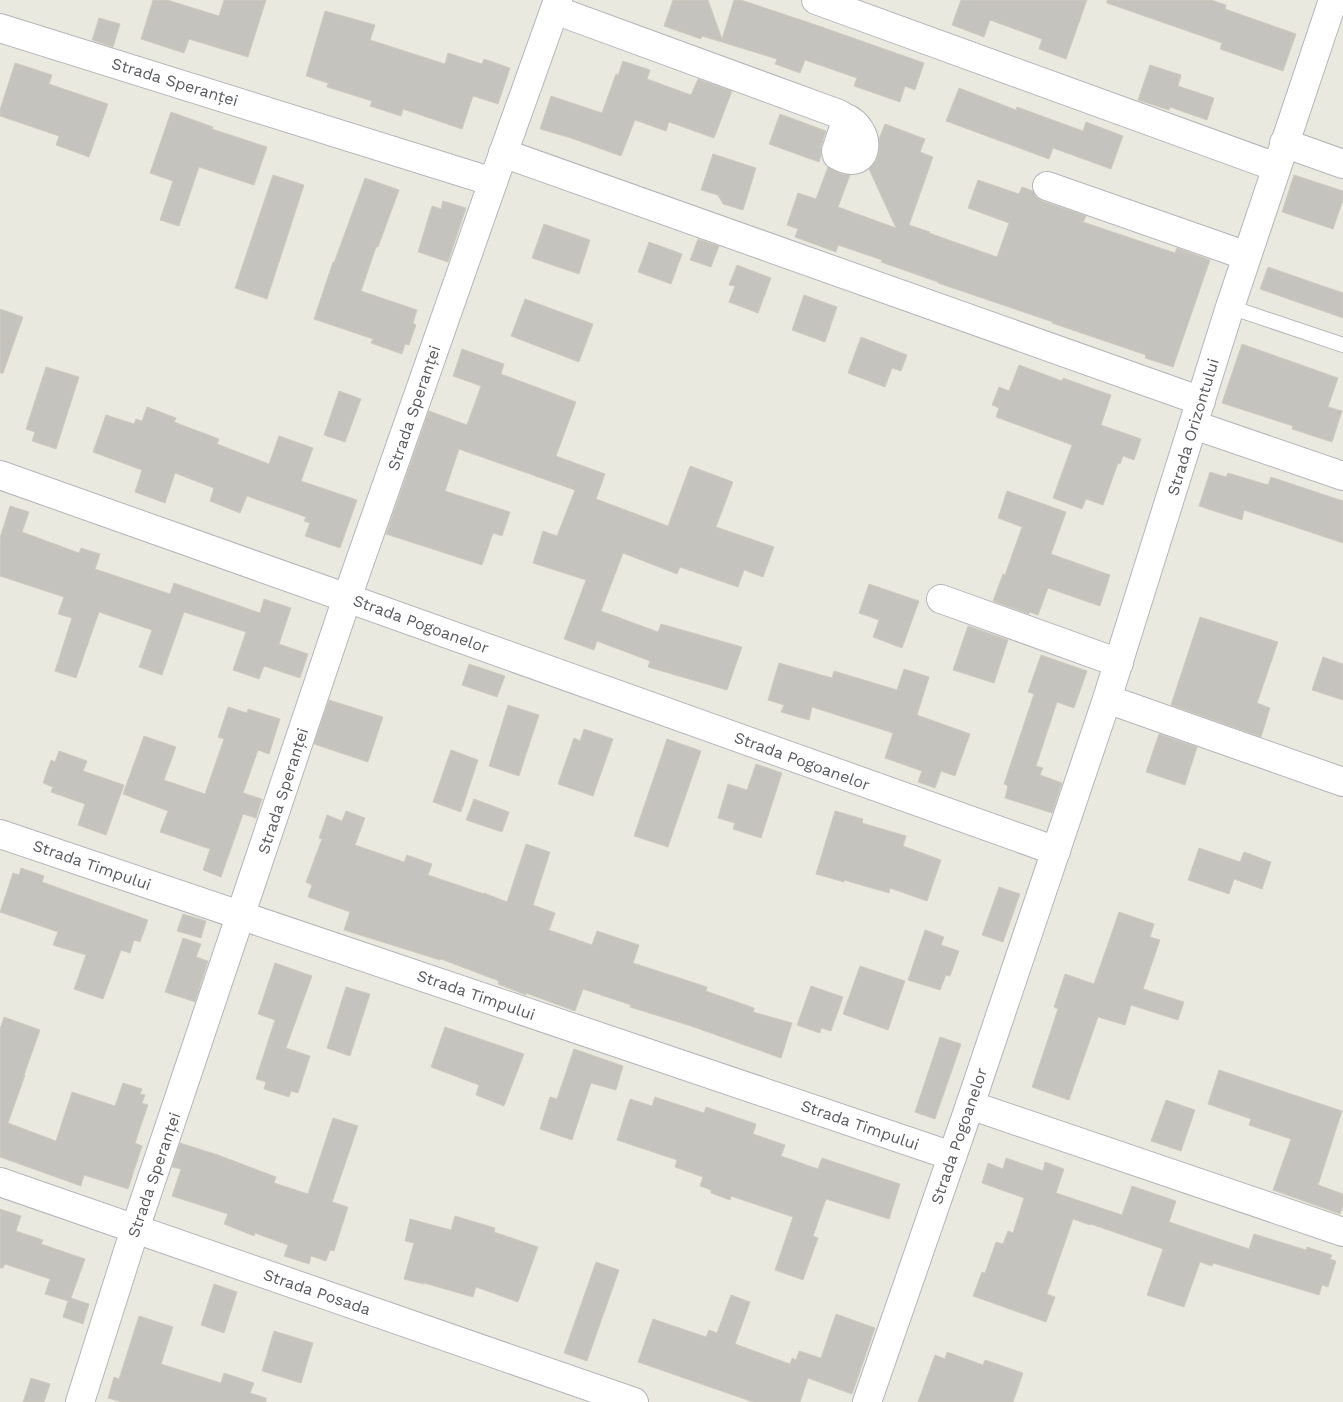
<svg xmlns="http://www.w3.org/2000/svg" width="1343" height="1402" font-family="'Work Sans',sans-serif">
  <rect width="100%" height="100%" fill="#eae9e0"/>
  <g fill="#c5c3bd" stroke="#cecbbf">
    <polygon points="153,0 167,0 219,16 224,0 266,0 248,57 189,39 184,53 141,39"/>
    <polygon points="673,0 708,0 722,39 734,0 741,0 816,25 924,63 915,90 905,86 900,102 854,86 857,78 805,60 800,73 775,64 777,59 702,36 701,39 664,26"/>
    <polygon points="961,0 1087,0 1066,59 1039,49 1042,39 990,20 984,37 952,25"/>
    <polygon points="1107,0 1211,0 1226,5 1225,9 1296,34 1283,71 1220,49 1222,43 1107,3"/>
    <polygon points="325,11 375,25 370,40 445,64 448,53 482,64 484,59 510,68 498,104 473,96 462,129 403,109 401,116 370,106 372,101 327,87 328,83 306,76"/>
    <polygon points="99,18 120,24 113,47 92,40"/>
    <polygon points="623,61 650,70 647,79 691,95 698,79 732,91 714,138 669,122 666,131 635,120 621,156 571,138 540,129 551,96 602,113 616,74 618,75"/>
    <polygon points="15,63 52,75 49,84 108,104 89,157 56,145 59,136 0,116 0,110"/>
    <polygon points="1150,65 1181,75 1178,86 1214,98 1207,120 1170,107 1169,110 1138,100"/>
    <polygon points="959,88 1016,110 1017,107 1083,131 1086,122 1123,136 1111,169 1053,148 1049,159 946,121"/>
    <polygon points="171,112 213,127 212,129 267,147 254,185 199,167 179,226 160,220 173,181 150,173"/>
    <polygon points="780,114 826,131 821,146 821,156 819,162 769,144"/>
    <polygon points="885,124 925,139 920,152 933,157 909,225 930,232 929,233 997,257 1009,223 968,208 978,180 1019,194 1022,187 1033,191 1036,197 1042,201 1086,216 1083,222 1175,253 1177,248 1210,260 1173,367 1145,358 1146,355 1052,323 1053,322 938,283 938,282 881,262 882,260 838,245 836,252 795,237 798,229 787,225 798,193 816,199 828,167 842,174 850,175 838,207 896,228 869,169 876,161 879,153 879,139"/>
    <polygon points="713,154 756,168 743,210 723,204 718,195 701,190"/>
    <polygon points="273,175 304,185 267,299 235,288"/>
    <polygon points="1294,175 1343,191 1343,200 1333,229 1282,212"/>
    <polygon points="365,178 399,190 378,247 376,247 361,291 417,310 413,323 416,325 409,345 405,344 402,354 371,343 373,339 314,319 333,262 334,263"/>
    <polygon points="443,201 466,208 448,262 418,252 432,206 441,209"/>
    <polygon points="544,224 590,240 579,274 532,258"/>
    <polygon points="698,239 719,246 711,267 690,260"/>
    <polygon points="649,242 682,254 671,284 638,272"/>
    <polygon points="737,265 771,278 758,313 729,302 735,286 729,285"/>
    <polygon points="1268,267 1343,293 1343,318 1260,289"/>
    <polygon points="804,295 837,307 825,342 792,330"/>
    <polygon points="525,299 593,324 579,362 511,336"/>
    <polygon points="0,309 23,317 3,373 0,373"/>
    <polygon points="861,337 907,355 901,371 892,368 885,387 848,373"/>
    <polygon points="1242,344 1338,378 1328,407 1342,411 1332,442 1292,429 1293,426 1222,403"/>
    <polygon points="462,349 504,364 501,374 576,402 556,456 605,474 596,499 668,526 690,466 733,482 716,527 774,547 763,577 744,570 738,587 680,567 677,574 623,553 601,611 658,632 661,624 742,647 727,690 648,667 650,661 597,641 594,650 564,639 586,580 533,563 543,531 557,536 575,490 459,449 445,491 510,512 502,536 493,533 482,565 386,534 429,411 467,425 481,386 453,376"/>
    <polygon points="1019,365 1062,381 1063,378 1111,395 1101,425 1141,439 1134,460 1123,456 1120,464 1118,463 1103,505 1086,499 1082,509 1053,498 1072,445 996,417 999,408 992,405 999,387 1009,391"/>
    <polygon points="46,367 79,377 56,449 32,441 35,432 26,429"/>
    <polygon points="339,391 361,399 345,442 324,435"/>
    <polygon points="147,407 176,418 174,422 219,439 217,444 269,464 279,436 313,448 301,481 357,500 340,548 305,536 310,523 304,521 306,517 247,496 240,513 210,501 214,488 175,473 165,503 135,492 142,470 93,452 106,415 134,424 136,419 142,421"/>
    <polygon points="1210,472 1226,477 1228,473 1268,485 1271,477 1343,501 1343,543 1244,510 1242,520 1199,506"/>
    <polygon points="1007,491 1066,512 1051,554 1110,575 1100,606 1048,588 1038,615 1030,612 1029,614 993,601 1003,574 1005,575 1022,527 998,518"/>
    <polygon points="10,506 29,512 22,532 79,553 81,548 100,554 95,569 170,594 174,583 260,613 264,599 291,608 279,644 308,654 300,678 264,666 259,679 233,670 246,632 184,612 162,675 139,667 152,630 99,612 76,678 55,671 72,618 58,614 64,597 0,576 0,538"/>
    <polygon points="869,584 919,601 902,648 873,637 879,620 859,613"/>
    <polygon points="1200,617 1278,642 1257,703 1270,708 1261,737 1171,705"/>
    <polygon points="968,626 1008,640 994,683 953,670"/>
    <polygon points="1041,655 1087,671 1074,708 1057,702 1036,766 1043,768 1040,775 1062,783 1052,813 1005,798 1008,786 1004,784 1034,694 1028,692"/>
    <polygon points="1323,657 1343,664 1343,700 1312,690"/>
    <polygon points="779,663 832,678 834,671 897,690 904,669 929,677 917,715 970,734 955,776 941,771 935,788 918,782 922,771 885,758 893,733 812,707 809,720 781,712 784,705 768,700"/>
    <polygon points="469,664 505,676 497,697 462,685"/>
    <polygon points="329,700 383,717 368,762 314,744"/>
    <polygon points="508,705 539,715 519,776 489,766"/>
    <polygon points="228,707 247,713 248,709 280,719 269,754 258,750 243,793 262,799 256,818 243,814 221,877 203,870 210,849 160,832 168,811 123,794 144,736 176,747 164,780 205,794 224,739 218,737"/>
    <polygon points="584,729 613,739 593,796 558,784 574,738 580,741"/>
    <polygon points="1159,734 1197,747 1185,785 1146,772"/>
    <polygon points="667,739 701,751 668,847 634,836"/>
    <polygon points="451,750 478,760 461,812 433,802"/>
    <polygon points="59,751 87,761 83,771 124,785 106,835 78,825 85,804 51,792 53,787 43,783 51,760 55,762"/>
    <polygon points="756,764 782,773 761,838 733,829 735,823 718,818 728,784 747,790"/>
    <polygon points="474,799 509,812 502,832 466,820"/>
    <polygon points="346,811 365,818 355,845 404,862 407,855 432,864 428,875 484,894 484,893 507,902 526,844 550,852 533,905 555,913 549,930 592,945 597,931 639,945 633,963 707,987 706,991 754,1008 753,1012 792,1023 781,1058 691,1026 630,1007 631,1005 583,989 575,1011 526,993 526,995 498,984 499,981 441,959 440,960 344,930 350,912 308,897 312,885 306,882 322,839 319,838 327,815 342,821"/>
    <polygon points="835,811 863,819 862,823 906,836 903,846 941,860 927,901 890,888 889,893 844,880 844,882 816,874"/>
    <polygon points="1199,848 1240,862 1244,852 1271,862 1262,889 1234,879 1229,894 1188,880"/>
    <polygon points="21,868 44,876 42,882 148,920 140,942 134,940 130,953 121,950 103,999 74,989 86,955 53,945 58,932 0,912 13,873 19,875"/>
    <polygon points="999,887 1020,894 1003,942 982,935"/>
    <polygon points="1119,912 1154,924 1150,937 1160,940 1143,989 1184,1002 1178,1020 1131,1005 1125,1025 1098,1017 1069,1100 1032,1087 1058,1009 1054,1007 1065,974 1094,984"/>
    <polygon points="183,914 206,921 201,938 177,931"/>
    <polygon points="925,930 944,937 941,945 959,951 950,976 946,975 940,990 908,980"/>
    <polygon points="183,938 201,944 196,957 208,961 195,1002 165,992"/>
    <polygon points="275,963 312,976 286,1048 310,1056 298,1093 291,1091 289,1097 264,1089 266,1082 256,1079 275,1020 258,1014"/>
    <polygon points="860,966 905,981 888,1030 843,1014"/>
    <polygon points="811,986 843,997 831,1031 821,1028 820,1033 797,1025"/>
    <polygon points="346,987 370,994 350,1056 327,1048"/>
    <polygon points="4,1017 40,1030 24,1075 25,1075 8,1123 56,1141 72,1092 115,1106 123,1083 142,1089 140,1094 145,1095 142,1103 148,1105 135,1143 142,1146 128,1189 84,1175 81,1186 0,1157 0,1029"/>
    <polygon points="445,1027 524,1054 504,1106 476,1095 479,1085 431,1067"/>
    <polygon points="940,1037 961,1044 935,1119 915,1112"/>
    <polygon points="574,1049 623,1066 616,1090 591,1083 572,1140 540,1129 550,1097 557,1099"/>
    <polygon points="1219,1070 1342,1111 1318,1185 1343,1194 1343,1205 1340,1214 1273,1190 1291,1139 1249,1125 1251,1119 1208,1104"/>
    <polygon points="655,1097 704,1113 706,1107 756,1124 753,1134 785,1145 781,1156 818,1169 822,1158 900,1184 889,1219 826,1199 813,1236 818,1238 803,1280 775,1270 793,1217 731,1196 730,1200 711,1193 711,1190 700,1186 703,1177 675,1167 677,1160 617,1140 630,1099 652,1106"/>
    <polygon points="1166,1100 1195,1110 1181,1151 1151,1141"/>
    <polygon points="333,1118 358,1126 332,1202 348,1207 334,1251 330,1250 326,1261 311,1256 309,1264 284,1256 288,1245 255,1233 254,1236 224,1224 228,1214 172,1196 181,1169 172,1167 180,1143 218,1155 276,1177 274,1183 308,1194"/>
    <polygon points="1006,1158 1043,1171 1045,1162 1064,1169 1056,1193 1122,1215 1132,1186 1176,1201 1169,1222 1249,1249 1254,1234 1306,1250 1307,1247 1332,1255 1330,1259 1336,1261 1328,1287 1322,1285 1319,1295 1213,1263 1212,1266 1200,1262 1184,1307 1147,1295 1163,1249 1091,1224 1090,1225 1073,1219 1047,1294 1055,1297 1046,1322 973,1296 982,1272 985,1273 996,1242 1003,1244 1008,1231 1013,1233 1024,1198 982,1183 988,1163 1003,1169"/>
    <polygon points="0,1209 21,1216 16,1231 43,1240 41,1244 85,1259 71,1298 89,1304 83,1324 63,1317 68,1301 45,1294 50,1279 5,1264 3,1268 0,1268"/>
    <polygon points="455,1216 495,1228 494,1232 538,1247 518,1302 476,1287 473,1297 424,1283 424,1284 404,1279 414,1243 405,1241 410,1219 451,1230"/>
    <polygon points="596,1262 619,1270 587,1361 564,1353"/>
    <polygon points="214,1284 237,1292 224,1333 201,1325"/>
    <polygon points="731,1295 750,1302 735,1344 790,1364 792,1358 796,1360 799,1351 821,1358 836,1314 875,1328 852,1394 808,1378 800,1402 753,1402 638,1362 653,1319 706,1337 709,1330 717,1333"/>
    <polygon points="139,1316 173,1327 161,1364 221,1383 224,1373 254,1383 250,1393 266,1398 266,1402 122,1402 108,1398 114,1377 119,1379"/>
    <polygon points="274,1331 313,1343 301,1383 262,1371"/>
    <polygon points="947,1352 983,1365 985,1360 1023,1373 1013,1402 918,1402 935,1355 945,1359"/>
    <polygon points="31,1378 50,1384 44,1402 23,1402"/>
  </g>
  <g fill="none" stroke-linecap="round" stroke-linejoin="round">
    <g stroke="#b3b5b9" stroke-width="16">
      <polyline id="lane" points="1230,307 1343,345"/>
    </g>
    <g stroke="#b3b5b9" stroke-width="30">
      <g id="street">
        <polyline points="816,0 1276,167"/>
        <path d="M555,10L839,114L844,117L845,124L836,151L837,155C870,175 874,129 844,117"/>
        <polyline points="0,28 493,182"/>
        <polyline points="1284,143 1343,164"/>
        <polyline points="503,153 1201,401"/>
        <polyline points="1047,186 1247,256"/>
        <polyline points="1194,425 1343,476"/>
        <polyline points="0,475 347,598 1056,851"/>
        <polyline points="941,599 1119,663"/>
        <polyline points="1107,699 1343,782"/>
        <polyline points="0,834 952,1156"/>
        <polyline points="970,1105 1343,1232"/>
        <polyline points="0,1182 634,1402"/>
        <polyline points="80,1402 135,1229 347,598 493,182 558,0"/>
        <polyline points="867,1402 970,1105 1107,699 1230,307 1333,0"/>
      </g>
    </g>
    <use href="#lane" stroke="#fff" stroke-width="14"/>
    <use href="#street" stroke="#fff" stroke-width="28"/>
  </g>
  <g text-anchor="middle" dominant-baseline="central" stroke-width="5" stroke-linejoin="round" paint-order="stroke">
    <g font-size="16" fill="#595b5f" stroke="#fff">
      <text transform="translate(175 82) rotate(17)">Strada Speranței</text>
      <text transform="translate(414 408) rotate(-71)">Strada Speranței</text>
      <text transform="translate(1193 427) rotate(-73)">Strada Orizontului</text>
      <text transform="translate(421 624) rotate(20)">Strada Pogoanelor</text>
      <text transform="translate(802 761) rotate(20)">Strada Pogoanelor</text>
      <text transform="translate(283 791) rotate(-72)">Strada Speranței</text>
      <text transform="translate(92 865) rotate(19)">Strada Timpului</text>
      <text transform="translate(476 995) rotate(19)">Strada Timpului</text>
      <text transform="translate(860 1125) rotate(19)">Strada Timpului</text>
      <text transform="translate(959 1136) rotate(-71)">Strada Pogoanelor</text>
      <text transform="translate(154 1175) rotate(-71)">Strada Speranței</text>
      <text transform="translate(317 1292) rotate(19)">Strada Posada</text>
    </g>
  </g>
</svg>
